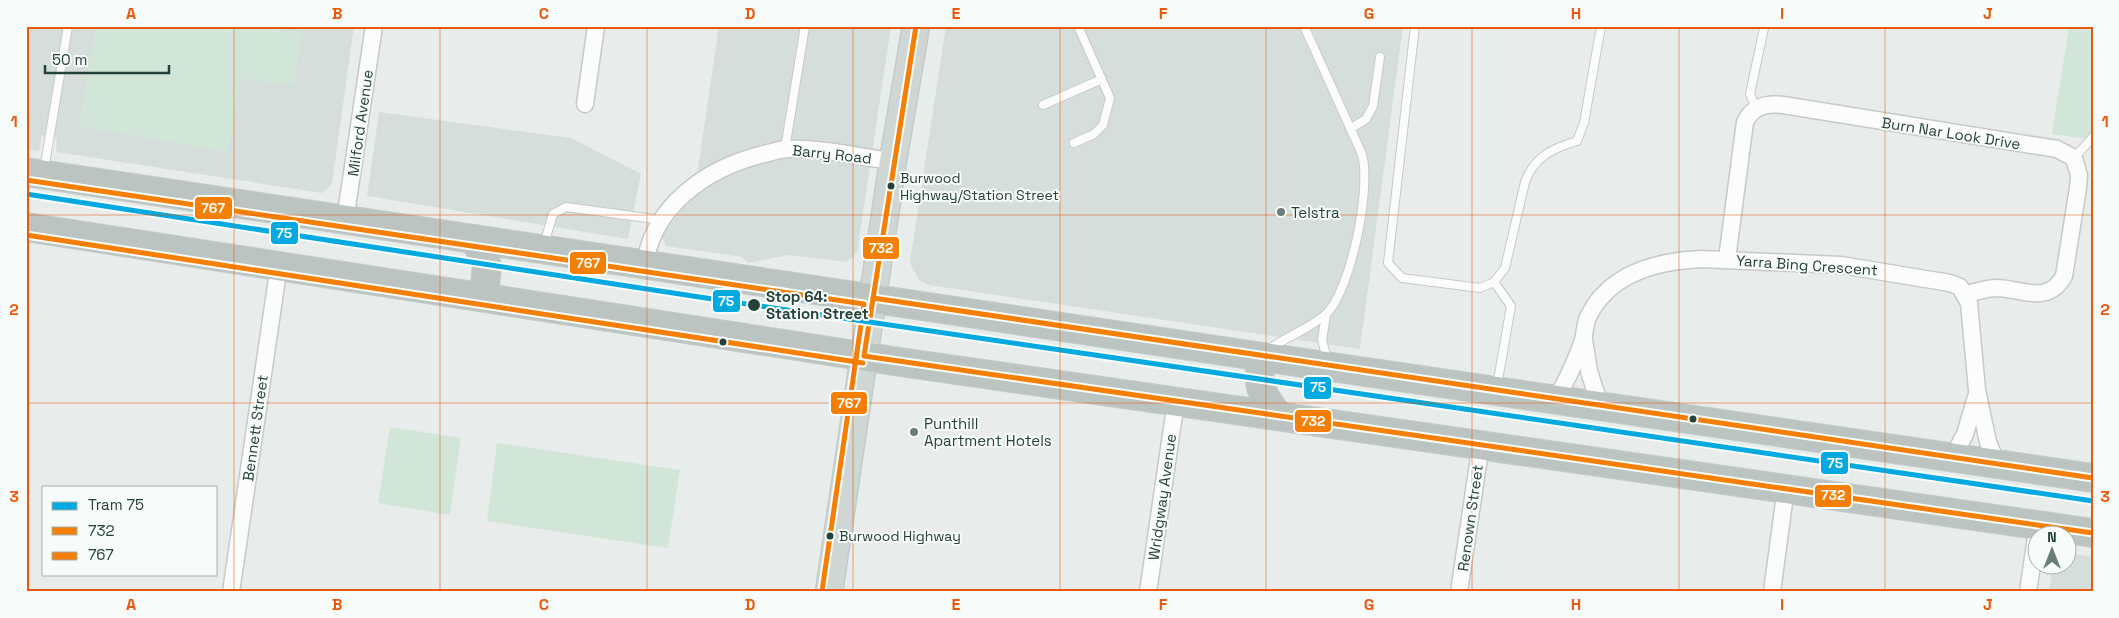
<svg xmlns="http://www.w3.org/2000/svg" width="2119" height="618" font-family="'Space Grotesk',sans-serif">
  <rect width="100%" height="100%" fill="#e8edeb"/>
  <g fill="#d6dedb">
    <polygon points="26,26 354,26 332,184 322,193 56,152 57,138 42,135 39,151 29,150 26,147"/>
    <polygon points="719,26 891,26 857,253 847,262 789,255 748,263 742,257 666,246 662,237 678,214 694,196"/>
    <polygon points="946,26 1403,26 1360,349 929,285 919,280 910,263 911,255"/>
    <polygon points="379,112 571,138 641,174 628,239 367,196"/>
    <polygon points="2067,553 2093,557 2093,592 2049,592 2053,566 2066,566"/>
  </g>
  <g fill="#d1e6d8">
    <polygon points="96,26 265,26 302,33 293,86 241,78 228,152 79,126"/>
    <polygon points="2069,26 2093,26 2093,140 2052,134"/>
    <polygon points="390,427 461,438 450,515 378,503"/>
    <polygon points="497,443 680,470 668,548 487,521"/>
  </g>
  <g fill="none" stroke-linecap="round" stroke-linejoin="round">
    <g stroke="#c5cac8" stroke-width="10">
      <g id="lane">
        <path d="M1415,26L1388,263L1402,278L1480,288L1494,282L1505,268L1525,182C1534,157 1553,148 1577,141L1584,123L1601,26"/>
        <polyline points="1043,105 1102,79"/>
        <polyline points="1756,109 1750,94 1764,28"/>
        <polyline points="1350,129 1366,119 1373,106 1380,57"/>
        <polyline points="1074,143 1094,134 1103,125 1110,98 1078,26"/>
        <polyline points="785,149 805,26"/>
        <polyline points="2074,158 2093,137"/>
        <polyline points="44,170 68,26"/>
        <polyline points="544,244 553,214 566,207 662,220"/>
        <polyline points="1494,282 1511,306 1497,386"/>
        <polyline points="1326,315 1322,340 1328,362"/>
        <path d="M1267,351C1284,337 1308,330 1325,315C1351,293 1373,182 1361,152L1304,26"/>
      </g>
    </g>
    <g stroke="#c5cac8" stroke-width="19">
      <g id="street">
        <polyline points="585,104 596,26"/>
        <polyline points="345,220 374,26"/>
        <path d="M1727,259L1745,122C1753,106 1766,103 1783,105L2057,149L2074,158L2079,175L2078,188L2064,276C2048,305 2023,289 1997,288C1986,288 1976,292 1966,294"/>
        <path d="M645,264C653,206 706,169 760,155C769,153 778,150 786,149C821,147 858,157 893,161"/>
        <polyline points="1584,340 1589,371 1600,406"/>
        <path d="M1556,399C1567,380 1576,361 1583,340C1585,332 1585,324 1588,317C1609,273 1657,261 1701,259L1841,265L1950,283L1960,287L1969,303L1977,390L1988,442L1997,464"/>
        <polyline points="1953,457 1965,434 1976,397"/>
        <polyline points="231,592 279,265"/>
        <polyline points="1148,592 1176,401"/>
        <polyline points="1459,592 1481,444"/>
        <polyline points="1772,592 1786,487"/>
        <polyline points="2028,592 2036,537"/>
      </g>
    </g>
    <g stroke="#c3ccc9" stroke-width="29">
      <polyline id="primary" points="829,592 893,161 916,26"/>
    </g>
    <g stroke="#c3ccc9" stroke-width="30">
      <g id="highway">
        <polyline points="26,172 1263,357 2093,478"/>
        <polyline points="26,227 900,362 2093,533"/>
        <polyline points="475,239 487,265 484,297"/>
        <path d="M1263,357C1255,383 1261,394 1278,415"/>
      </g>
    </g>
    <use href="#lane" stroke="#fcfcfc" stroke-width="8"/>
    <use href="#street" stroke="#fcfcfc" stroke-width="16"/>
    <use href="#primary" stroke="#cfd7d5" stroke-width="26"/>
    <use href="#highway" stroke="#bcc4c2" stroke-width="28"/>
    <g stroke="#f7fbf9" stroke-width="9">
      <g id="bus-1">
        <polyline points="916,26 864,356 2093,533"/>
        <polyline points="873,298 2093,478"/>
      </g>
    </g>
    <g stroke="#f7fbf9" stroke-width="9">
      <g id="bus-2">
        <polyline points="26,180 864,304 822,591"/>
        <polyline points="26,235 863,363"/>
      </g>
    </g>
    <use href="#bus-1" stroke="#f47f03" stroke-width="5"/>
    <use href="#bus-2" stroke="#f47f03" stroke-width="5"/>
    <g stroke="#f7fbf9" stroke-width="9">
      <polyline id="tram-1" points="26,194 719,300 2093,501"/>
    </g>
    <use href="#tram-1" stroke="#00a9e0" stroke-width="5"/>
  </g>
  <path fill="none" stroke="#e8590c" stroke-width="1" stroke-opacity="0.55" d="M234,26V592M440,26V592M647,26V592M853,26V592M1060,26V592M1266,26V592M1472,26V592M1679,26V592M1885,26V592M26,215H2093M26,403H2093"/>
  <g fill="#24423a" stroke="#f7fbf9" stroke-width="2">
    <circle cx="891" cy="186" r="4.5"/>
    <circle cx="754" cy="305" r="7"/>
    <circle cx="723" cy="342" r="4.5"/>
    <circle cx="1693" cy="419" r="4.5"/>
    <circle cx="830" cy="536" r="4.5"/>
  </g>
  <g fill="#697e78" stroke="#f7fbf9" stroke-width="2">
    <circle cx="1281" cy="212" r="5"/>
    <circle cx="914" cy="432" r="5"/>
  </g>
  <g text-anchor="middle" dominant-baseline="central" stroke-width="4" stroke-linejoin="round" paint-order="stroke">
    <g font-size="14" fill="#24423a" stroke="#f7fbf9" text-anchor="start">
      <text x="900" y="178">Burwood<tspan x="900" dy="17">Highway/Station Street</tspan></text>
      <text x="839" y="536">Burwood Highway</text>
    </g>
    <g font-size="15" fill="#24423a" stroke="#f7fbf9">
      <text transform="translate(360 123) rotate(-82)">Milford Avenue</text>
      <text transform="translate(1951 133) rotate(9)">Burn Nar Look Drive</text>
      <text transform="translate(832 154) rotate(6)">Barry Road</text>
      <text transform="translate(1807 265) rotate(4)">Yarra Bing Crescent</text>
      <text transform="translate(255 428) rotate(-82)">Bennett Street</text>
      <text transform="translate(1162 497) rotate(-82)">Wridgway Avenue</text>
      <text transform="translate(1470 518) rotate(-82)">Renown Street</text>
    </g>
    <g font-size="15" fill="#24423a" stroke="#f7fbf9" text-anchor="start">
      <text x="1291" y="212">Telstra</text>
      <text x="924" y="423">Punthill<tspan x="924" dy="17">Apartment Hotels</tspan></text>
    </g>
    <g font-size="15" font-weight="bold" fill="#24423a" stroke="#f7fbf9" text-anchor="start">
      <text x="766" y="296">Stop 64:<tspan x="766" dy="17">Station Street</tspan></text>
    </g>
  </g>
  <g stroke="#f7fbf9" stroke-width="2">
    <rect x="194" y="196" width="39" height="24" rx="5" fill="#f47f03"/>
    <rect x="270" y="221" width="29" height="24" rx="5" fill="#00a9e0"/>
    <rect x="862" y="236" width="38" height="24" rx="5" fill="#f47f03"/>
    <rect x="569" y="251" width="38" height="24" rx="5" fill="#f47f03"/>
    <rect x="712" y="289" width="29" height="24" rx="5" fill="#00a9e0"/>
    <rect x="1303" y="376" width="29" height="24" rx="5" fill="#00a9e0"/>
    <rect x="830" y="391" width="38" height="24" rx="5" fill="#f47f03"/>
    <rect x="1294" y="409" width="38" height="24" rx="5" fill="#f47f03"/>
    <rect x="1820" y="451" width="29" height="24" rx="5" fill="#00a9e0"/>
    <rect x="1814" y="484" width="38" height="24" rx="5" fill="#f47f03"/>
  </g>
  <g font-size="14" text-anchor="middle" font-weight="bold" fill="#fff">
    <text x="213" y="213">767</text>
    <text x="284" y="238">75</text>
    <text x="881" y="253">732</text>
    <text x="588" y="268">767</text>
    <text x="726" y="306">75</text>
    <text x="1318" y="392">75</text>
    <text x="849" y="408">767</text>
    <text x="1313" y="426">732</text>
    <text x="1835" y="468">75</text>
    <text x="1833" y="500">732</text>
  </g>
  <rect width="2119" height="618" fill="none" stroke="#f7fbf9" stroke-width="55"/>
  <rect x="42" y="486" width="175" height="90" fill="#f7fbf9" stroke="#a3b1ad"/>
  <rect x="52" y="502" width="25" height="8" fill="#00a9e0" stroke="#a3b1ad"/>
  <text x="88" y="510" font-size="15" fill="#24423a">Tram 75</text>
  <rect x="52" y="527" width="25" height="8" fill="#f47f03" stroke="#a3b1ad"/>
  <text x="88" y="536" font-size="15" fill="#24423a">732</text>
  <rect x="52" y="552" width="25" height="8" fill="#f47f03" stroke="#a3b1ad"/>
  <text x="88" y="560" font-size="15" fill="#24423a">767</text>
  <g transform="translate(2052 550)"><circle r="24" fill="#f7fbf9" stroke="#a3b1ad"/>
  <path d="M0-4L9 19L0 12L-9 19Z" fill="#697e78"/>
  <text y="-8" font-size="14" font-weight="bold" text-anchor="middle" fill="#24423a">N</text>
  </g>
  <path d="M45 65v8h124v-8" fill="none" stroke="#24423a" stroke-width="2.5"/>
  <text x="52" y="65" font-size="15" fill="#24423a" stroke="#f7fbf9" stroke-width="4" paint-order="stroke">50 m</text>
  <rect x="28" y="28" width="2064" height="562" fill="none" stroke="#e8590c" stroke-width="2"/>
  <g font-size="16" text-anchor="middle" font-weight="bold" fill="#e8590c">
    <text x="131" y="19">A</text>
    <text x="337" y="19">B</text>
    <text x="544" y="19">C</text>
    <text x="750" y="19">D</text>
    <text x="956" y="19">E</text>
    <text x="1163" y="19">F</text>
    <text x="1369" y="19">G</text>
    <text x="1576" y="19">H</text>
    <text x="1782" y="19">I</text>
    <text x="1988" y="19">J</text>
    <text x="14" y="127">1</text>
    <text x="2105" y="127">1</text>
    <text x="14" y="315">2</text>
    <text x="2105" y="315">2</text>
    <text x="14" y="502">3</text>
    <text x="2105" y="502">3</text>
    <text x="131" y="610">A</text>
    <text x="337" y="610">B</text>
    <text x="544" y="610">C</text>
    <text x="750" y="610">D</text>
    <text x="956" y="610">E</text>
    <text x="1163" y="610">F</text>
    <text x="1369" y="610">G</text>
    <text x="1576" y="610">H</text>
    <text x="1782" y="610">I</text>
    <text x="1988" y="610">J</text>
  </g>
</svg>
